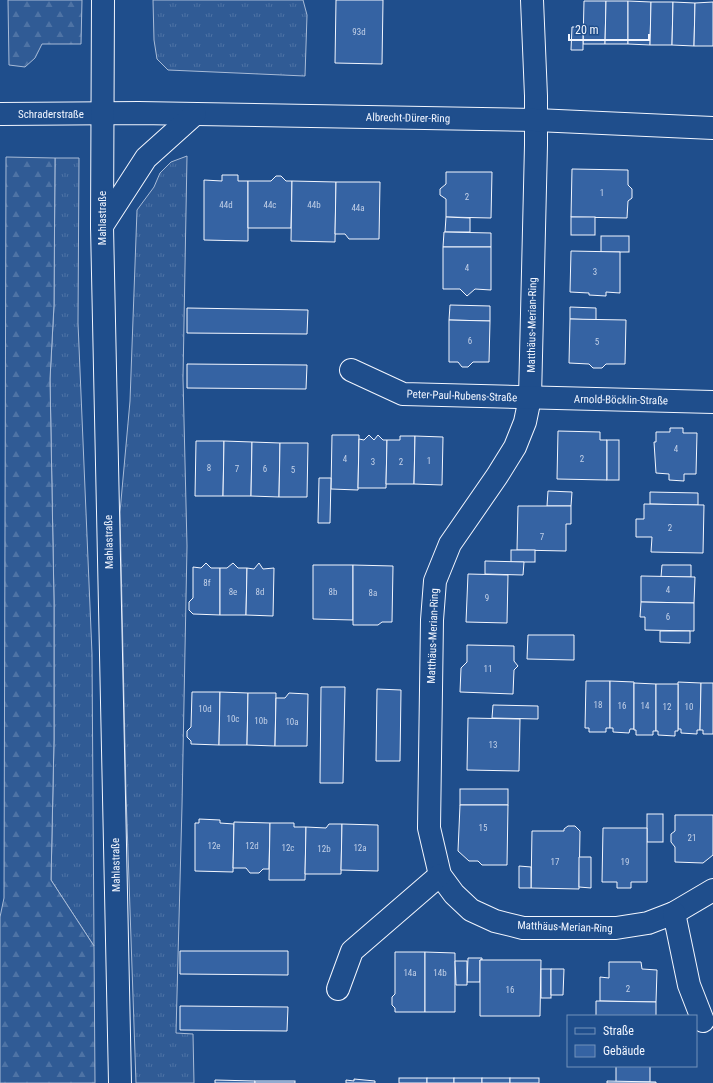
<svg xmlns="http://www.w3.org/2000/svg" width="713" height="1083" font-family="'Roboto Condensed',sans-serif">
  <defs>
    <pattern id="grass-tufts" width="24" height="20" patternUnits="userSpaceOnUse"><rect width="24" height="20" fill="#305b95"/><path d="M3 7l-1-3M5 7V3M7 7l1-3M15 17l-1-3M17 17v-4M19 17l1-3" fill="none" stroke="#4e73a5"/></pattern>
    <pattern id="forest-firs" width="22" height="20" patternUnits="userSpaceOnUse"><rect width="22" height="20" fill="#305b95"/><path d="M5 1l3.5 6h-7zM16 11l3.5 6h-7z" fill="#4e73a5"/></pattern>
  </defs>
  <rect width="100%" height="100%" fill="#1f4e8c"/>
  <g fill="url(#grass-tufts)" stroke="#a8bbd7">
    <polygon points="153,0 303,0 307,15 305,76 168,70 157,59 154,40"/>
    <polygon points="187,156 183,378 187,546 182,806 176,1033 193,1034 194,1083 136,1083 126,794 120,512 130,401 137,210 154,187 160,173 171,162"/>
    <polygon points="55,158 79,158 78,323 92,654 94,946 51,880 54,740 54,601 50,379 54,305"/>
  </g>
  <g fill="url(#forest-firs)" stroke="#a8bbd7">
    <polygon points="8,0 82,0 81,44 42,44 35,58 25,67 9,65"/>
    <polygon points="6,157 55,158 54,305 50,379 54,601 54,740 51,880 94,946 95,1083 0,1083 0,917 4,898"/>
  </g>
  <g fill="#3563a3" stroke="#f2f6ff">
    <polygon points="336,0 383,0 382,64 335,63"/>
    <polygon points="584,1 606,1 605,44 583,44"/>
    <polygon points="606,1 628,1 628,44 605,44"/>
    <polygon points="628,1 651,2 650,45 628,44"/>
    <polygon points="651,2 673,2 672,45 650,45"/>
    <polygon points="673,2 695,3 694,46 672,45"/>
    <polygon points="713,2 713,46 694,46 695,3"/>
    <polygon points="572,27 583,27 583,50 571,50"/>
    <polygon points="572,169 628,170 628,185 632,189 632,198 628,201 627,218 571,217"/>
    <polygon points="446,172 492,172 491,218 446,217 446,199 440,195 440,189 446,184"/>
    <polygon points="222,175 238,175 238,181 248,181 248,241 204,240 204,180 222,181"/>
    <polygon points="276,176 281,176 286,181 292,181 291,228 248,228 248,181 271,181"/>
    <polygon points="292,181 336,182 335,242 291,241"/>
    <polygon points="336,182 380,182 379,239 349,239 345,234 335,234"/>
    <polygon points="446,217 470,218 470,232 445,232"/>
    <rect x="571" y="217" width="24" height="18"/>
    <polygon points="444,232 491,233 491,247 443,247"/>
    <rect x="601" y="236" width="28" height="16"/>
    <polygon points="443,247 491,247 491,290 475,289 467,296 460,289 443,289"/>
    <polygon points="571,251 620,252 620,293 606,292 606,296 589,295 589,293 570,292"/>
    <polygon points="450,305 490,306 490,321 449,320"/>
    <polygon points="570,307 596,308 596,320 570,319"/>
    <polygon points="187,308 308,310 307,334 187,333"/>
    <polygon points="570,319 626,320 625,364 606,364 602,368 593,368 589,364 569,363"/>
    <polygon points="449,320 490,321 489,362 473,362 468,367 462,367 458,362 449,362"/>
    <polygon points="187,364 307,365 306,389 187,388"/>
    <polygon points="670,428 683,428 683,433 697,433 696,474 684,474 684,481 669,480 669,474 656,473 654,442 656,442 656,432 670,432"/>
    <polygon points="558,431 600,432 600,440 607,440 607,480 557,479"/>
    <polygon points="332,435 359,435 358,490 331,489"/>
    <polygon points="369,435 374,440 378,435 383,440 387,440 386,488 358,488 359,439 364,440"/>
    <polygon points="400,436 415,436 414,484 386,484 387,440 400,440"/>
    <polygon points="415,436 443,437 442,485 414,484"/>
    <rect x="607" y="440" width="12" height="40"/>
    <polygon points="196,441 224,441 223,496 195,496"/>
    <polygon points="224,441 252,442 251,496 223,496"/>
    <polygon points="252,442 280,443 279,497 251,496"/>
    <polygon points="280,443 308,443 307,497 279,497"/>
    <polygon points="319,478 331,478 330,523 318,523"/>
    <polygon points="548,491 572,492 571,506 547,506"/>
    <polygon points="650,492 698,493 698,505 650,504"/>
    <polygon points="644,504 704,505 703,553 651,552 652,537 636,537 636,519 644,519"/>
    <polygon points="518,506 571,506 571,524 566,524 566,551 517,550"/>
    <rect x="511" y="550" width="24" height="12"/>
    <polygon points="485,561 524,562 523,575 485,574"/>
    <polygon points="206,563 211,568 220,568 220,615 193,614 189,610 189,602 193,598 193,567 201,568"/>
    <polygon points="233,563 238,568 247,568 246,615 220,615 220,568 227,568"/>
    <polygon points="259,563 263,569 274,568 273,616 246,615 247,568 254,569"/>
    <polygon points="313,565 353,565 353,620 313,619"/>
    <polygon points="353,565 393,566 392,622 382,622 378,625 353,625"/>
    <polygon points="662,565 691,565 691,577 661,577"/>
    <polygon points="468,574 508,575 507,623 466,622"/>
    <polygon points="641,576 695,577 694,603 641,602"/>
    <polygon points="641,602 694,603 694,631 645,630 645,617 640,617"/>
    <polygon points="660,631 690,631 690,643 660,642"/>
    <polygon points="528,635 574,635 574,660 527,659"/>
    <polygon points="467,645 514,646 514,661 518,666 514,670 513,694 460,692 461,668 467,662"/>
    <polygon points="586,681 610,681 610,728 606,728 606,732 589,732 589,728 585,728"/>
    <polygon points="610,681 634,682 634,729 630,729 629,733 613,732 613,728 610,728"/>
    <polygon points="678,682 701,683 700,730 697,730 697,734 681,733 681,729 678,729"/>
    <polygon points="634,683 656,684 656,731 653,731 653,735 636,735 636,730 634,730"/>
    <polygon points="701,683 713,683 713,734 703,734 703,730 700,730"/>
    <polygon points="656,684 678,684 678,731 675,731 675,736 658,735 658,731 656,731"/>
    <polygon points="321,687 345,687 343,783 320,783"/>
    <polygon points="377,689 401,690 400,761 376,761"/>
    <polygon points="192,692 220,692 219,745 191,744 191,741 187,737 187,731 191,727"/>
    <polygon points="220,692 248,693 247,745 219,745"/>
    <polygon points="248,693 276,693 275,746 247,745"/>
    <polygon points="289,693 308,694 307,746 275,746 276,698 285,698"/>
    <polygon points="493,705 538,706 538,719 492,718"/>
    <polygon points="468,718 520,719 519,771 467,770"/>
    <rect x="460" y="789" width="48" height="16"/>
    <polygon points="460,805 508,805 507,865 482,865 478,861 469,861 458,851"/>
    <rect x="647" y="814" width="16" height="28"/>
    <polygon points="675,815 713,815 713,855 703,863 675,862 675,847 671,842 671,834 675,831"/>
    <polygon points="199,819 220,820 220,823 234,824 233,872 195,871 195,823 199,823"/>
    <polygon points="234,822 270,823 269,869 263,869 259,873 250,873 246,868 233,868"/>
    <polygon points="270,823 294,823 294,827 306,827 305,880 269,880"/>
    <polygon points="329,824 342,824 341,874 305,874 306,827 326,828"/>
    <polygon points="342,824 378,825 378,871 341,870"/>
    <polygon points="568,826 575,826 580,831 579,889 531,888 532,831 564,831 564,829"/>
    <polygon points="603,828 647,828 647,882 631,882 631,888 617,888 617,882 602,882"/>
    <polygon points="579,857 591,857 591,888 579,887"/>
    <polygon points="519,866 531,867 531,888 519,888"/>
    <polygon points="180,951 288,951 288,975 180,974"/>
    <polygon points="395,952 425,952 425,1012 395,1012 395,1008 392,1005 392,997 395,994"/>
    <polygon points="425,952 455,953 455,1012 425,1012"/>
    <polygon points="468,958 482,958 482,960 480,960 480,982 467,982"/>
    <polygon points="480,960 541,960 540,1016 480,1016"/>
    <polygon points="455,961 467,961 467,985 456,985"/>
    <polygon points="609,962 641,962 642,969 657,970 656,1002 600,1001 600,977 609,978"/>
    <rect x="541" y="969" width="10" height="29"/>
    <polygon points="551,969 564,969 563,995 551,995"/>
    <polygon points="596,1001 656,1002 656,1016 596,1016"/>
    <polygon points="180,1006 288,1007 287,1031 180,1030"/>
    <rect x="616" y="1066" width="34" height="16"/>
    <rect x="399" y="1078" width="28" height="5"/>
    <rect x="427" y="1078" width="27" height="5"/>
    <rect x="454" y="1078" width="28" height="5"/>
    <rect x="482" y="1078" width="28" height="5"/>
    <rect x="510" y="1078" width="29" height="5"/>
    <polygon points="354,1079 375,1081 375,1083 346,1083 346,1080 354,1081"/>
    <polygon points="215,1080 255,1081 255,1083 215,1083"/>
    <rect x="255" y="1081" width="40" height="2"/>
    <polygon points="607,1081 656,1082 656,1083 607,1083"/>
  </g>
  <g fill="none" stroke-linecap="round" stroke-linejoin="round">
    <g stroke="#f2f6ff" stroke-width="24">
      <g id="street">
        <polyline points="532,0 536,96 536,145 530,398 525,422 515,447 497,476 450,544 435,581 432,620 429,828 440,875 454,894 471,910 495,921 523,928 616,928 648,923 674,913 713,890"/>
        <polyline points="0,114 139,113 536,120 713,128"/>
        <polyline points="351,370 403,394 713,402"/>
        <polyline points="674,913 689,985 703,1021"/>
        <polyline points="338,989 352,951 440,875"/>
      </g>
    </g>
    <g stroke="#f2f6ff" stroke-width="24">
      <g id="secondary">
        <polyline points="103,0 102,226 120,1083"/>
        <polyline points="102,226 146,158 195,114"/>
      </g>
    </g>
    <use href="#street" stroke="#1f4e8c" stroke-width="22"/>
    <use href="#secondary" stroke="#1f4e8c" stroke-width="22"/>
  </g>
  <g text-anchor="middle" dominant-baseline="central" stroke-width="3" stroke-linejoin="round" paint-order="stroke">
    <g font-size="9" fill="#c3d1e8">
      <text x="359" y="32">93d</text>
      <text x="602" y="193">1</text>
      <text x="467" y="197">2</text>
      <text x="226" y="205">44d</text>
      <text x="270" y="205">44c</text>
      <text x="314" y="205">44b</text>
      <text x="358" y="208">44a</text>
      <text x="467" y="268">4</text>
      <text x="595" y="272">3</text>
      <text x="470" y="341">6</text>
      <text x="597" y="342">5</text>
      <text x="676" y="449">4</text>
      <text x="345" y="459">4</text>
      <text x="582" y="459">2</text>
      <text x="429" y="461">1</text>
      <text x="373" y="462">3</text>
      <text x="401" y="462">2</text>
      <text x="209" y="468">8</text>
      <text x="237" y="469">7</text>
      <text x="265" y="469">6</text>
      <text x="293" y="470">5</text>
      <text x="670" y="528">2</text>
      <text x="542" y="537">7</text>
      <text x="207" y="583">8f</text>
      <text x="668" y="590">4</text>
      <text x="233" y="592">8e</text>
      <text x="260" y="592">8d</text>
      <text x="333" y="592">8b</text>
      <text x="373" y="593">8a</text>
      <text x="487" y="598">9</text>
      <text x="668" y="617">6</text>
      <text x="488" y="669">11</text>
      <text x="598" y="705">18</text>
      <text x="622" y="706">16</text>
      <text x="645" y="706">14</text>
      <text x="667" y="707">12</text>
      <text x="689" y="707">10</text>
      <text x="205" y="709">10d</text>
      <text x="233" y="719">10c</text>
      <text x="261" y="721">10b</text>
      <text x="292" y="722">10a</text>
      <text x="493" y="745">13</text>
      <text x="483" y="828">15</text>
      <text x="692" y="838">21</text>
      <text x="214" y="846">12e</text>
      <text x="252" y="846">12d</text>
      <text x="288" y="848">12c</text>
      <text x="360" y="848">12a</text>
      <text x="324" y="849">12b</text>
      <text x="555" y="862">17</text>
      <text x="625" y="862">19</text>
      <text x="410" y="973">14a</text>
      <text x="440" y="973">14b</text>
      <text x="628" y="989">2</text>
      <text x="510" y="990">16</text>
    </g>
    <g font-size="11" fill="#f2f6ff" stroke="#1f4e8c">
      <text x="51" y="114">Schraderstraße</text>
      <text transform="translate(408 118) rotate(1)">Albrecht-Dürer-Ring</text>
      <text transform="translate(102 218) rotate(-90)">Mahlastraße</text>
      <text transform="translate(532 325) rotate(-89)">Matthäus-Merian-Ring</text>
      <text transform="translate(462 396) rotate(2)">Peter-Paul-Rubens-Straße</text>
      <text transform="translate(621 400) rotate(1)">Arnold-Böcklin-Straße</text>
      <text transform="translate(109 542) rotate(-91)">Mahlastraße</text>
      <text transform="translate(433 636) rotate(-88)">Matthäus-Merian-Ring</text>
      <text transform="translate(116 865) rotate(-91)">Mahlastraße</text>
      <text transform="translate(565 927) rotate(2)">Matthäus-Merian-Ring</text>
    </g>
  </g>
  <rect x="567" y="1015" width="130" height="52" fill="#1f4e8c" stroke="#7391ba"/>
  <rect x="575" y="1028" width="20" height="6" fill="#1f4e8c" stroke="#7391ba"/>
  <text x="603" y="1035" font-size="12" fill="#f2f6ff">Straße</text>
  <rect x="575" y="1045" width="20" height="12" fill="#3563a3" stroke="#7391ba"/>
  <text x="603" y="1055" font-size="12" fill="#f2f6ff">Gebäude</text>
  <path d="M569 34v6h80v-6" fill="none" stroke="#f2f6ff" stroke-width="2"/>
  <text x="575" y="34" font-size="12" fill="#f2f6ff" stroke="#1f4e8c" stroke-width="3" paint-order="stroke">20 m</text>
</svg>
